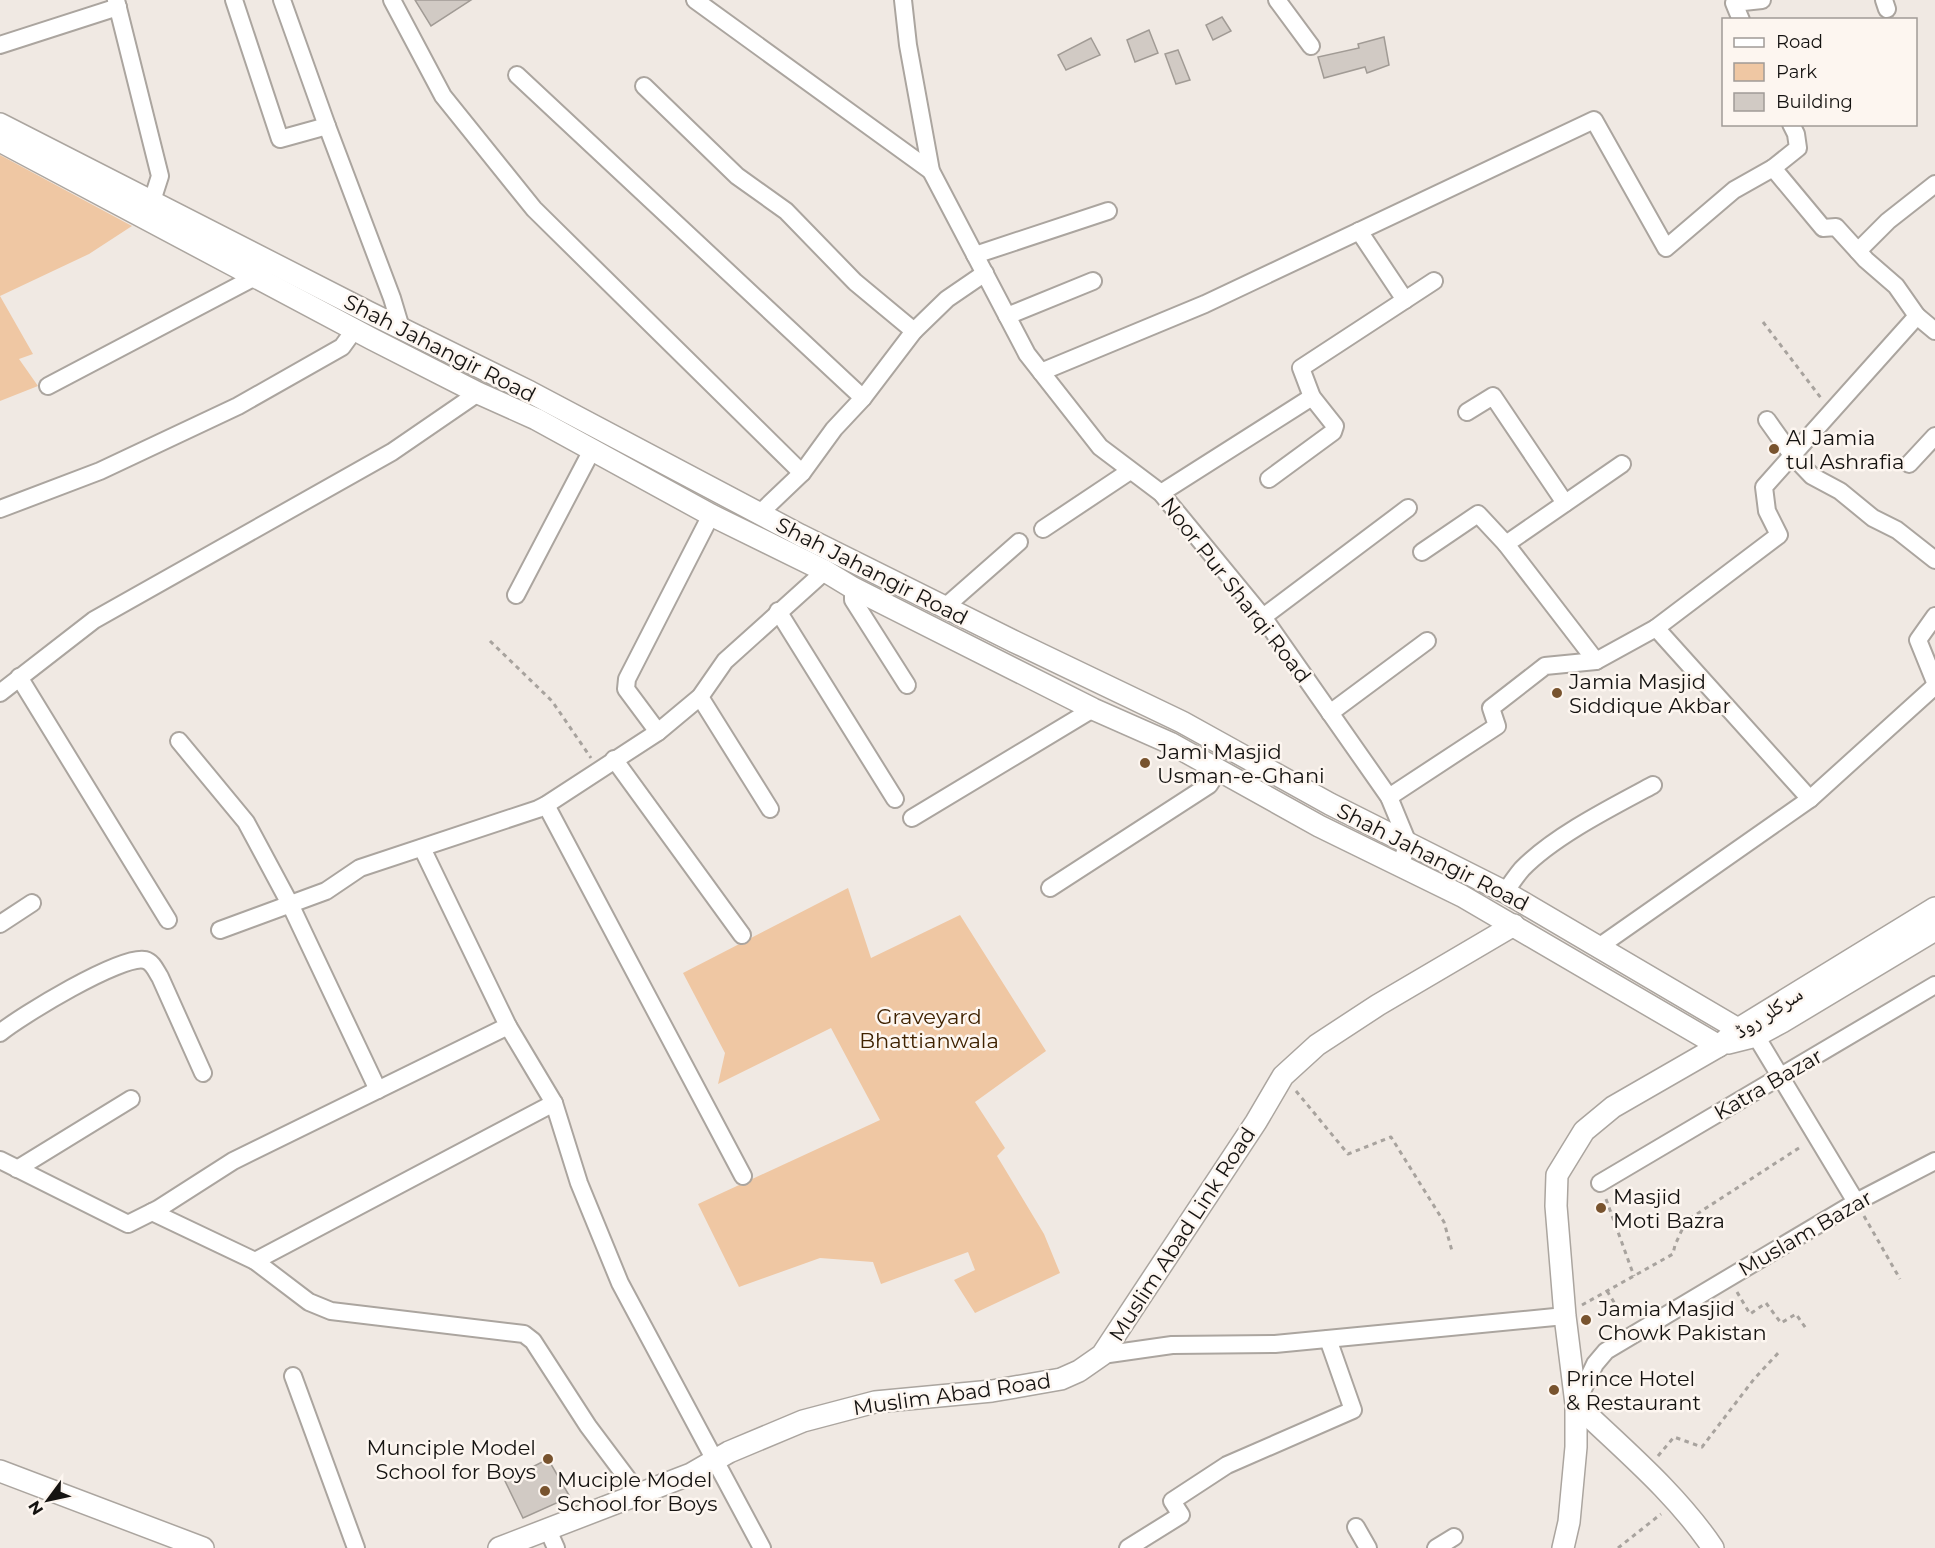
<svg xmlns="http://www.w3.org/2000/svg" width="1935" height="1548" font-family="Montserrat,'Noto Naskh Arabic',sans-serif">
  <rect width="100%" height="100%" fill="#f0e9e3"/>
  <g fill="#efc7a3">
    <polygon points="0,155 132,226 89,254 0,296 33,354 19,359 38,386 0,401"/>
    <polygon points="848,888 871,958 960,915 1046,1051 975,1102 1005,1148 997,1156 1044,1234 1060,1273 975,1313 954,1280 975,1270 968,1252 881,1284 873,1262 820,1258 739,1287 698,1204 880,1120 831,1028 718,1084 725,1053 683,973"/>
  </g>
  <g fill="#d1cac4" stroke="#a19b95" stroke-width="1.5">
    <polygon points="415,0 471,0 431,26"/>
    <polygon points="1222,17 1231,31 1213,40 1206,25"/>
    <polygon points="1149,30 1158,53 1135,62 1127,40"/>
    <polygon points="1384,37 1389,65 1367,73 1365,67 1324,78 1318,57 1359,48 1358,44"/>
    <polygon points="1091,38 1100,55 1066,70 1058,55"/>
    <polygon points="1178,50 1190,80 1176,84 1165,54"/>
    <polygon points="548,1459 570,1497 523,1518 505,1481"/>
  </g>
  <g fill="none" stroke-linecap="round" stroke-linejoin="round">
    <g stroke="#aba59f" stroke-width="20">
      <g id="minor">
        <polyline points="116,0 160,176 152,201"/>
        <polyline points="234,0 280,139 327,126 392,298 401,328"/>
        <polyline points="282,0 327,126"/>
        <polyline points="392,0 443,96 534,209 802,473"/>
        <polyline points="695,0 931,171"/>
        <polyline points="903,0 908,45 931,171 1027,354 1100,447 1161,493 1263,617 1389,797 1408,843 1400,866"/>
        <polyline points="1277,0 1311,46"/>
        <polyline points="1884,0 1887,9"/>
        <polyline points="1741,20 1734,3 1762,0"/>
        <polyline points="0,45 118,7"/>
        <polyline points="517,75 863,398"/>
        <polyline points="644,86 737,176 786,211 855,282 914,331"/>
        <polyline points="1791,124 1796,134 1798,148 1773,168 1823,228 1836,227 1866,260 1896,286 1917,316"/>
        <polyline points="1359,231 1405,300"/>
        <polyline points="1858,251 1888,221 1935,184"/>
        <polyline points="975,255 1108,211"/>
        <polyline points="1007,316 1093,281"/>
        <polyline points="1041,372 1205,304 1594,120 1666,248 1734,190 1773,168"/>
        <polyline points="48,386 255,277"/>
        <polyline points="1467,412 1493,396 1565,503"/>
        <polyline points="1767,420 1792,455 1812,476 1840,491 1873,518 1897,530 1935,560"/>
        <polyline points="1909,464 1935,436"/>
        <polyline points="1269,479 1333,432 1335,426 1312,397 1301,368 1434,281"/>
        <polyline points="1161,493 1312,397"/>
        <polyline points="0,509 100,471 238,406 342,347 355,329"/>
        <polyline points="759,514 802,473 834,429 863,398 914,331 947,299 985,273"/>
        <polyline points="1043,529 1130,471"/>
        <polyline points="1422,552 1478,514 1506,544"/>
        <polyline points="853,588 853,600 907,685"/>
        <polyline points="516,595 592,450"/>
        <polyline points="945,607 1019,542"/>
        <polyline points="778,611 895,799"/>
        <polyline points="1935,616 1918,640 1935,682"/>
        <polyline points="1263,617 1408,508"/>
        <polyline points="1596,661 1506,544 1622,464"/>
        <polyline points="19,677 168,920"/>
        <polyline points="0,693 94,620 392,452 478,393"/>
        <polyline points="700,697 770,809"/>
        <polyline points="1330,713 1427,641"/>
        <polyline points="658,732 626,689 627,679 711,515"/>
        <polyline points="179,741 246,822 290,904 378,1090"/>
        <polyline points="614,759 742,935"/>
        <polyline points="1389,797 1497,726 1491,708 1545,666 1596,661 1656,628"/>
        <polyline points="1810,799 1656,628 1779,535 1767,511 1764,487 1917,316 1935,331"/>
        <polyline points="546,805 743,1176"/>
        <polyline points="912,818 1093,709"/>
        <polyline points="1050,888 1209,785 1219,770"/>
        <path d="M1505,892C1510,885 1516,876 1522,869C1554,836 1612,807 1653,785"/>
        <polyline points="0,924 32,903"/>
        <polyline points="220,930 326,891 360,868 538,809 546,805 658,732 700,697 725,661 825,571"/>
        <polyline points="1600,946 1810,799 1935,686"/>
        <path d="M0,1033C19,1017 122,954 145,960C153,962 156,971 160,977L203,1073"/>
        <polyline points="1756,1036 1856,1202"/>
        <polyline points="554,1103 579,1183 620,1283 762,1548"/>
        <polyline points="0,1160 128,1224 158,1209 233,1161 508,1026 422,848"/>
        <polyline points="17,1169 131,1099"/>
        <polyline points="1600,1183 1935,985"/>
        <polyline points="152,1212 255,1261 554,1103 508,1026"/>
        <polyline points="255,1261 309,1302 331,1311 524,1334 533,1341 588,1426 639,1494"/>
        <polyline points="1102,1355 1172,1345 1275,1344 1565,1316"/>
        <polyline points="293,1376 356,1548"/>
        <polyline points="1576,1404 1595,1364 1606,1351 1856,1202 1935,1161"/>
        <polyline points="1356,1527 1368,1548"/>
        <polyline points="548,1530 556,1548"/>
        <polyline points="1128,1548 1181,1515 1172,1501 1227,1465 1353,1410 1328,1339"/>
        <polyline points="1436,1548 1454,1537"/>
      </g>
    </g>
    <g stroke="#aba59f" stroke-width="24">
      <g id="tertiary">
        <polyline points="0,124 368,312 530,392 800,535 1015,642 1182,722 1330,804 1505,892 1738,1029"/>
        <polyline points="0,141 372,339 478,393 536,419 711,515 825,571 853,588 1093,709 1170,743 1319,826 1462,896 1719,1046"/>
        <polyline points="1728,1043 1756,1036 1782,1022 1935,930"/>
        <path d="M1576,1404C1624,1450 1676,1493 1713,1548"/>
        <polyline points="0,1471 203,1548"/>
        <polyline points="499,1548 691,1474 729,1452 803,1421 875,1402 992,1391 1061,1379 1079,1371 1102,1355 1256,1122 1283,1076 1317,1045 1378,1005 1514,925"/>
        <polyline points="1563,1548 1569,1522 1576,1447 1576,1404 1565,1316 1556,1206 1557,1175 1584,1131 1613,1107 1719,1046 1738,1029 1935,908"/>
      </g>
    </g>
    <g stroke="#a8a39e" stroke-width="3" stroke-dasharray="4.5 4.5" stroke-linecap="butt">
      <polyline points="1763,322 1821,398"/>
      <polyline points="490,641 552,701 591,758"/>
      <polyline points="1296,1091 1348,1154 1391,1137 1444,1222 1452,1251"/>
      <polyline points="1606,1199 1634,1276"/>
      <polyline points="1864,1216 1900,1279"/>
      <polyline points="1607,1291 1625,1320"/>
      <polyline points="1737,1292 1750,1314 1766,1303 1781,1323 1796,1314 1807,1330"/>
      <polyline points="1582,1305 1673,1254 1675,1245 1686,1221 1802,1146"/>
      <polyline points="1658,1456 1674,1437 1702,1447 1754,1379 1780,1351"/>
      <polyline points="1618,1548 1661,1514"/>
    </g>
    <use href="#minor" stroke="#fff" stroke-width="16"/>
    <use href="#tertiary" stroke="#fff" stroke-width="21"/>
  </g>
  <g fill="#78532e" stroke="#fdf6f0" stroke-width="2">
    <circle cx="1774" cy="449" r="6"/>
    <circle cx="1557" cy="693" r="6"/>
    <circle cx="1145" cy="763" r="6"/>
    <circle cx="1601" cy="1208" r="6"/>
    <circle cx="1586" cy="1320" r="6"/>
    <circle cx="1554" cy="1390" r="6"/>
    <circle cx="548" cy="1459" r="6"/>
    <circle cx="545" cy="1491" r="6"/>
  </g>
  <g text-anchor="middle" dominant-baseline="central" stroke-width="5" stroke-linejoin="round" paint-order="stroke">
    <g font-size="21" fill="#151311" stroke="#fdf6f0">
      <text transform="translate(440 348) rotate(27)">Shah Jahangir Road</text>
      <text transform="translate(872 571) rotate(27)">Shah Jahangir Road</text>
      <text transform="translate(1236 590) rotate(52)">Noor Pur Sharqi Road</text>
      <text transform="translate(1433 857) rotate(27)">Shah Jahangir Road</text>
      <text transform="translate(1768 1012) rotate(-33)">سرکلر روڈ</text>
      <text transform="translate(1768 1084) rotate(-30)">Katra Bazar</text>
      <text transform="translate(1805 1233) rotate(-30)">Muslam Bazar</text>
      <text transform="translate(1182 1234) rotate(-57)">Muslim Abad Link Road</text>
      <text transform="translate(952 1394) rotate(-8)">Muslim Abad Road</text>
    </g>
    <g font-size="21" fill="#151311" stroke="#fdf6f0" text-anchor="start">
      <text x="1786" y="437">Al Jamia<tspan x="1786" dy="24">tul Ashrafia</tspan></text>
      <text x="1569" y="681">Jamia Masjid<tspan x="1569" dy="24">Siddique Akbar</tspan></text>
      <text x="1157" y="751">Jami Masjid<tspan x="1157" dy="24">Usman-e-Ghani</tspan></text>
      <text x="1613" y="1196">Masjid<tspan x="1613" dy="24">Moti Bazra</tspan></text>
      <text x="1598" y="1308">Jamia Masjid<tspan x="1598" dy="24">Chowk Pakistan</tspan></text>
      <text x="1566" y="1378">Prince Hotel<tspan x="1566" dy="24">&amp; Restaurant</tspan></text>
      <text x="536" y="1447" text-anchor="end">Munciple Model<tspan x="536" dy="24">School for Boys</tspan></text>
      <text x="557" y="1479">Muciple Model<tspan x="557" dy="24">School for Boys</tspan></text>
    </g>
    <g font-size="21" fill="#3f2200" stroke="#fdf6f0">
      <text x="929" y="1016">Graveyard<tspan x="929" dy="24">Bhattianwala</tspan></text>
    </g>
  </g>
  <rect x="1722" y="18" width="195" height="108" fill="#fdf6f0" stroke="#a09b97" stroke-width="1.5"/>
  <rect x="1734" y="38" width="30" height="9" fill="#ffffff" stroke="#a09b97" stroke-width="1.5"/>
  <text x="1776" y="48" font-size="18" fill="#151311">Road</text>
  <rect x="1734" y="63" width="30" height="18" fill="#efc7a3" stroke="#a09b97" stroke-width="1.5"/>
  <text x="1776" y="78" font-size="18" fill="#151311">Park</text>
  <rect x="1734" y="93" width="30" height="18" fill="#d1cac4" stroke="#a09b97" stroke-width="1.5"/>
  <text x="1776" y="108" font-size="18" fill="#151311">Building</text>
  <g transform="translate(48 1500) rotate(237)" stroke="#fdf6f0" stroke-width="4.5" paint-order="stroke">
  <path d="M0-4.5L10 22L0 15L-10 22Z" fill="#151311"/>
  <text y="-9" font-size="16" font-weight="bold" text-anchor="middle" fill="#151311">N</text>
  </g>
</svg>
